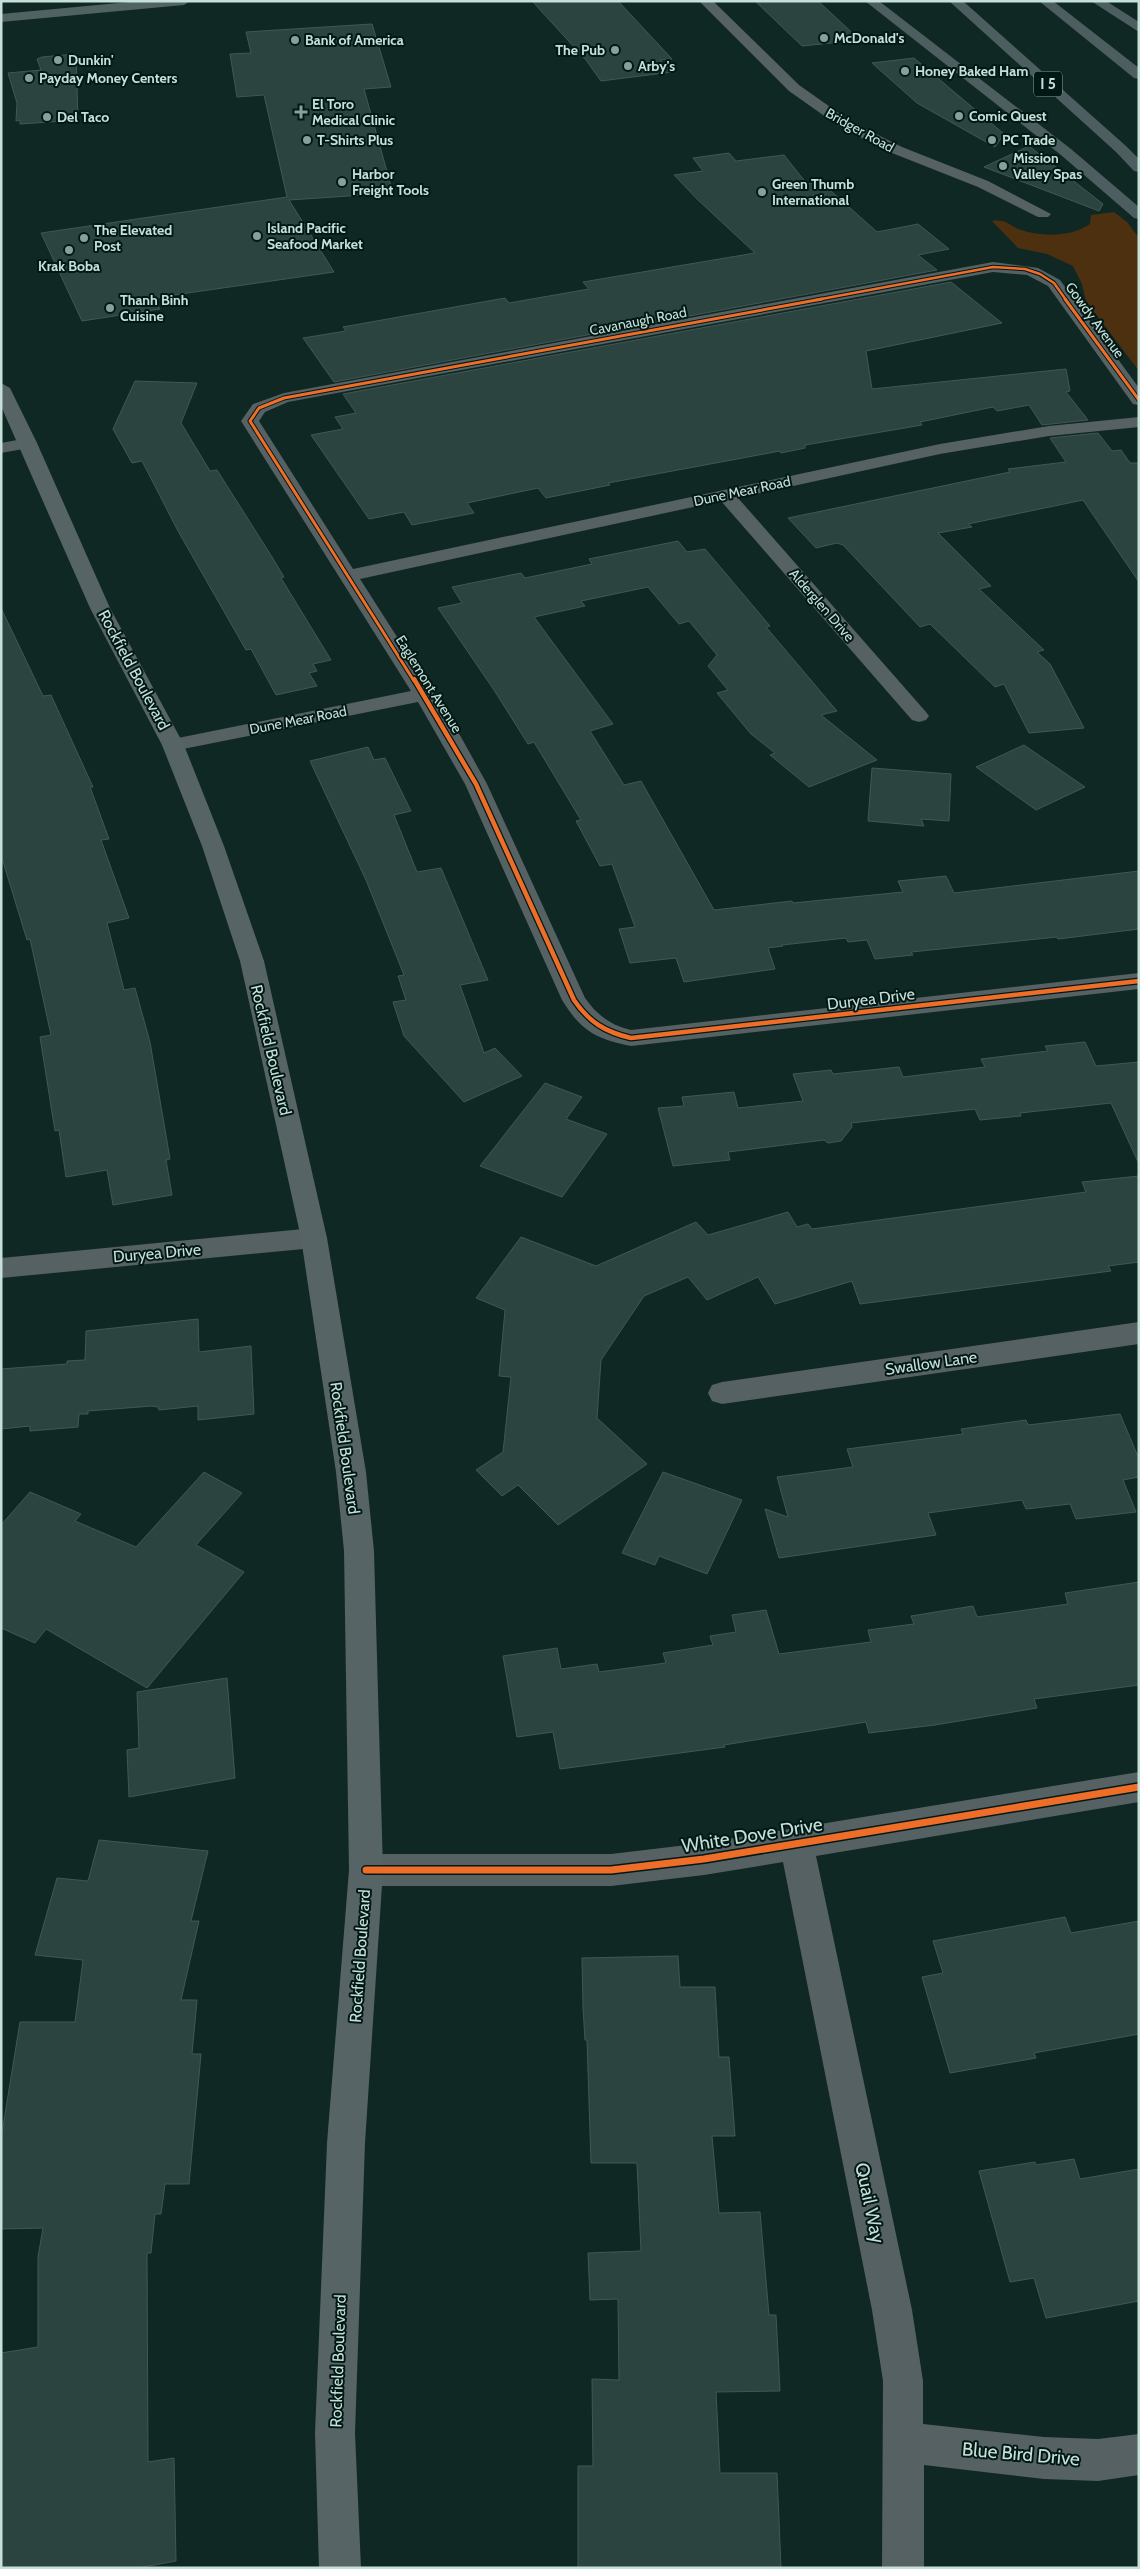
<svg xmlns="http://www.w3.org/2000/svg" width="1140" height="2569" font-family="Cabin,sans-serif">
  <rect width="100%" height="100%" fill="#102824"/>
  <path fill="#4d3010" d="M1114,212L1127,222L1139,238V371L1086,301L1082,284L1073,266L1047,254L1018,248L992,221C1007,219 1007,225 1021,230C1043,237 1071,237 1090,224L1091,215Z"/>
  <g fill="#2b4440" stroke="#425753">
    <polygon points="532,1 618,1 672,59 660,60 672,72 601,81 586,60"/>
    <polygon points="755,1 818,1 860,40 802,46"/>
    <polygon points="372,24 391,87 364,89 393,193 289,200 334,272 153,298 160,309 82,321 41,233 287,197 264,95 237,97 230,54 251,53 246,32"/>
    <polygon points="76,54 78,120 20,124 20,120 16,121 17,103 8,73 41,70 37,59 42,57"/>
    <polygon points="914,58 1004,134 995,147 917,103 872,63"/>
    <polygon points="1029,146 1103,204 1099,211 984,167"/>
    <polygon points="729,153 736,161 784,155 807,184 821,182 877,232 918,224 949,249 918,255 937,270 334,382 303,338 346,331 343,327 505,298 509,303 589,289 583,282 755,253 698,200 674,175 703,171 693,158"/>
    <polygon points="951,282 1002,323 866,351 872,389 1066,369 1070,391 1066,392 1088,420 1042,425 1029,405 997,411 993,407 920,422 922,425 805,445 805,448 781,453 780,451 608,483 610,485 546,498 538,488 467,503 474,513 412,525 404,512 369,519 311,435 343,429 335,417 356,413 343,394"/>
    <polygon points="135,381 197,383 181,423 210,471 217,470 272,557 284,577 281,578 331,660 313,664 317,671 309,673 317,686 276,695 251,649 246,650 178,531 142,461 132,463 113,429"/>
    <polygon points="1098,433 1112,451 1121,450 1130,463 1139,463 1139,582 1083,500 968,524 972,527 938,533 991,586 979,589 1044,650 1037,652 1050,664 1084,728 1029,733 1004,684 995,687 930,624 920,627 843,545 837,543 816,548 788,518 1010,472 1008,469 1066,462 1050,438"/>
    <polygon points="678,541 687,552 705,549 770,626 766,627 837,711 821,715 877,760 809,787 770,755 775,753 751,734 717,693 728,690 708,666 717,655 689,621 679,624 648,587 581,601 585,606 534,617 613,724 590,731 624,785 641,781 714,910 792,901 793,903 903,892 898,881 946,876 954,893 1139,871 1139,929 1058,939 1057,937 911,952 913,955 875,959 867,940 848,942 846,938 782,945 783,946 768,948 775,969 684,982 676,958 630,963 619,929 635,927 612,864 600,866 576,821 581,820 534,742 528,744 494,690 438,608 462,603 452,587 521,573 525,578 592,564 589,559"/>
    <polygon points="1,608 43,696 51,695 93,787 90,787 109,839 101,840 129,918 107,923 124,990 135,988 150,1042 170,1159 166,1160 172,1195 113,1205 107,1170 66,1177 59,1130 55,1131 40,1037 51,1035 30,939 27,940 1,855"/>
    <polygon points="1024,745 1085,787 1036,810 976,767"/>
    <polygon points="368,747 374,760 385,758 411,811 394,815 417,872 441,868 488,980 460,985 484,1053 495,1048 522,1076 464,1102 404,1036 393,1002 406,1000 398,976 404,975 366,880 310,761"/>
    <polygon points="872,768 951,774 949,821 921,819 924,826 868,821"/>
    <polygon points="1085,1042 1096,1066 1139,1062 1139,1164 1111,1103 1020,1113 1021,1116 980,1120 975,1109 851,1123 852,1127 841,1141 828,1143 824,1140 728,1152 730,1160 673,1166 658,1108 684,1106 682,1097 734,1092 738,1108 803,1101 793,1074 831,1070 833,1074 899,1067 903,1077 985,1067 981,1059 1048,1051 1045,1046"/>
    <polygon points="545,1083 582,1097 566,1119 607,1134 562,1197 480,1166"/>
    <polygon points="1139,1176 1139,1262 1108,1266 1111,1271 860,1304 852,1281 775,1304 758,1277 707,1300 688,1277 644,1296 601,1360 597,1418 647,1464 558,1525 518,1485 502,1496 476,1470 503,1452 511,1377 499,1376 505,1310 476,1298 521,1237 596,1266 696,1222 708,1235 788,1212 797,1227 808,1224 812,1229 1086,1192 1082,1182"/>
    <polygon points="198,1319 199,1352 251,1346 254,1414 198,1420 198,1406 159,1410 158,1407 152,1406 88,1411 88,1414 79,1414 78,1427 30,1431 30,1426 1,1429 1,1369 67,1364 67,1361 85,1360 86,1331"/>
    <polygon points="1120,1414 1139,1459 1139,1477 1123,1480 1136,1512 1076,1519 1070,1504 1026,1509 1022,1500 928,1513 936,1535 779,1558 765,1509 788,1517 777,1477 853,1467 847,1449 963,1434 961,1429 1026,1420 1028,1425"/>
    <polygon points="204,1472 242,1493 196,1545 244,1572 147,1688 46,1629 35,1643 1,1628 1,1525 30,1492 81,1514 75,1521 136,1547"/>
    <polygon points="663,1472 742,1500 707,1574 659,1556 655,1565 622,1553"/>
    <polygon points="1139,1582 1139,1685 1034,1699 1037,1708 935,1725 869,1733 866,1722 724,1745 725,1747 560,1769 553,1732 517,1737 503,1656 557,1648 561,1669 597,1664 599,1672 666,1663 663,1653 713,1645 710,1636 736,1632 732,1615 766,1610 779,1654 871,1642 868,1630 914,1624 911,1616 973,1606 977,1617 1068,1604 1065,1593"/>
    <polygon points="227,1678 235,1778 129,1797 127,1750 139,1748 137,1692"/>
    <polygon points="99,1840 208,1851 191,1921 199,1921 181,2000 197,2000 192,2054 201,2054 189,2184 165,2184 161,2214 155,2214 151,2253 147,2253 148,2462 174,2458 176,2561 138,2568 1,2568 1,2353 38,2347 38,2257 43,2228 1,2229 1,2139 20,2022 75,2022 83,1960 35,1955 57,1878 88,1881"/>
    <polygon points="1065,1917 1071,1933 1139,1921 1139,2034 1034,2053 1036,2058 950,2073 922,1977 943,1973 933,1941"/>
    <polygon points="678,1956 680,1987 715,1987 719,2057 729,2057 735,2136 712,2136 719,2213 760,2212 769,2315 776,2315 780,2391 716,2392 720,2473 777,2473 781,2568 578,2568 578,2466 593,2466 592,2379 619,2380 618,2299 590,2300 588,2253 641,2251 637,2163 591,2163 587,2040 585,2040 583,2008 582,1958"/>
    <polygon points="1074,2159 1080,2179 1139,2169 1139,2301 1046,2318 1034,2278 1010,2282 979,2171 1035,2162 1036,2165"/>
  </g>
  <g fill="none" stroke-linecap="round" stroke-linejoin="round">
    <g fill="#566164" fill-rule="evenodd">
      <polygon points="699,1 713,1 799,85 850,121 902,147 988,181 1051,214 1048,217 1038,217 978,187 892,153 840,127 789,91"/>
      <path d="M993,262L1038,268L1060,280L1139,388V405L1133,404L1048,286L1027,275L993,272L288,402L265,412L259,421L353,569L940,444L1049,426L1139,417V427L1049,436L940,454L738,498L926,712L929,716L926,720L919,722L912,720L721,501L360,579L461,737L487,784L585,998C597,1015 610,1025 631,1030L1139,973V989L631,1046C596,1039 581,1031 562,1000L465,784L418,702L173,751L165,750L162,745L165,740L173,739L411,691L241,421L253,404L284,393Z"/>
      <polygon points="28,438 34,439 37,443 34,447 1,453 1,443"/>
      <polygon points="314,1228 324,1231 327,1238 324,1245 314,1248 1,1278 1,1258"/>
      <polygon points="1139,1322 1139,1344 722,1404 712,1401 708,1393 712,1385 722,1382"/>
      <polygon points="1139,1772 1139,1802 816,1856 912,2310 923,2381 923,2424 1044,2437 1098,2439 1139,2434 1139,2475 1098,2481 1044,2479 924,2465 924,2568 882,2568 883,2381 872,2310 783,1862 704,1875 611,1886 366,1886 354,1881 349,1870 354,1859 366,1854 611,1854 704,1843"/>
    </g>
    <polygon fill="#566465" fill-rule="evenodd" points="1,383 10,388 37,443 110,608 184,745 224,846 264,961 327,1238 366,1472 374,1551 383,1870 365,2143 355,2433 361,2568 319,2568 315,2433 327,2143 349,1870 344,1551 336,1472 301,1238 240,961 202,846 162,745 90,608 1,406"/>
    <polygon fill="#516263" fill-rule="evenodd" points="140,1 190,1 184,5 1,22 1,14"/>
    <g fill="#4c5e5f" fill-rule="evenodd">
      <polygon points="865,1 879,1 1071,149 1139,207 1139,219 1134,218 1061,155"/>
      <polygon points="949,1 963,1 1126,146 1139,159 1139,172 1134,171 1116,152"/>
      <polygon points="1039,1 1053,1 1139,68 1139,79 1134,78"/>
      <polygon points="1091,1 1106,1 1139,22 1139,32"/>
    </g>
    <g stroke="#021814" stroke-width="4.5">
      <polyline id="cycleway-far3" points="816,300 993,267 1025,269 1040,274 1054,283 1066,300"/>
    </g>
    <g stroke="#021814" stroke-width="5">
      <g id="cycleway-far2">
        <polyline points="1065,299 1139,400"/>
        <polyline points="414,681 250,421 259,408 284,398 822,299"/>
      </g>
    </g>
    <g stroke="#021814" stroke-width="7">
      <path id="cycleway-far1" d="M414,679L476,784L574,1000C589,1022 605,1032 631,1038L1139,981"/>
    </g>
    <g stroke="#021814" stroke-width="10">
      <polyline id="cycleway" points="366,1870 611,1870 704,1859 1139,1787"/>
    </g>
    <use href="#cycleway-far3" stroke="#ee6e29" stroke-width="2.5"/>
    <use href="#cycleway-far2" stroke="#ee6e29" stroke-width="3"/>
    <use href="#cycleway-far1" stroke="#ee6e29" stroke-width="4.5"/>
    <use href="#cycleway" stroke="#ee6e29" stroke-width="7"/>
  </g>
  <g fill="#86a09a" stroke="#021814" stroke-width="2">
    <circle cx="824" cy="38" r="5"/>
    <circle cx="295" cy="40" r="5"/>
    <circle cx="615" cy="50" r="5"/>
    <circle cx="58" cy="60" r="5"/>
    <circle cx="628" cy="66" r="5"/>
    <circle cx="905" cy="71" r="5"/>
    <circle cx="29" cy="78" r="5"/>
    <path d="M298.5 104.5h5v5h5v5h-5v5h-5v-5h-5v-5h5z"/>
    <circle cx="959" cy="116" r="5"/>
    <circle cx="47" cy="117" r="5"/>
    <circle cx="307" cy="140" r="5"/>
    <circle cx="992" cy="140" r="5"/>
    <circle cx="1003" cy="166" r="5"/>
    <circle cx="342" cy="182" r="5"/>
    <circle cx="762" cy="192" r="5"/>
    <circle cx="257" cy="236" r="5"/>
    <circle cx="84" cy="238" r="5"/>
    <circle cx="69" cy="250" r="5"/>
    <circle cx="110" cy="308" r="5"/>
  </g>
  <g text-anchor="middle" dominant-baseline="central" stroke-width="4" stroke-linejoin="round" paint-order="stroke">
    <g font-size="14" font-weight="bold" fill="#c5e0d9" stroke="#021814" text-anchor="start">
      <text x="834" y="38">McDonald's</text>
      <text x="305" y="40">Bank of America</text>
      <text x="605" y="50" text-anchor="end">The Pub</text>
      <text x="68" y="60">Dunkin'</text>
      <text x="638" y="66">Arby's</text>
      <text x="915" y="71">Honey Baked Ham</text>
      <text x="39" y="78">Payday Money Centers</text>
      <text x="312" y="104">El Toro<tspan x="312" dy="16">Medical Clinic</tspan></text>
      <text x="969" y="116">Comic Quest</text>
      <text x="57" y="117">Del Taco</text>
      <text x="317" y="140">T-Shirts Plus</text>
      <text x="1002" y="140">PC Trade</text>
      <text x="1013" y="158">Mission<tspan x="1013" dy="16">Valley Spas</tspan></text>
      <text x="352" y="174">Harbor<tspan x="352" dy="16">Freight Tools</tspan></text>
      <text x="772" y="184">Green Thumb<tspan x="772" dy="16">International</tspan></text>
      <text x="267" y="228">Island Pacific<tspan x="267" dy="16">Seafood Market</tspan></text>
      <text x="94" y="230">The Elevated<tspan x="94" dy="16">Post</tspan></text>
      <text x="69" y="266" text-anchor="middle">Krak Boba</text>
      <text x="120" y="300">Thanh Binh<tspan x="120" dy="16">Cuisine</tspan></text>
    </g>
    <g font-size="14" fill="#c5e0d9" stroke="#021814">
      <text transform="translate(860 130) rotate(29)">Bridger Road</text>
      <text transform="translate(1095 320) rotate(54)">Gowdy Avenue</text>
      <text transform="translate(638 321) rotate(-11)">Cavanaugh Road</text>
      <text transform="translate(742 491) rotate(-12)">Dune Mear Road</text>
      <text transform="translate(822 605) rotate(49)">Alderglen Drive</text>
      <text transform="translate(429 684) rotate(58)">Eaglemont Avenue</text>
      <text transform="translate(298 720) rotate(-11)">Dune Mear Road</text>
    </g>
    <rect fill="#021814" stroke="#8aa49e" stroke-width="1" x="1034" y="71.5" width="28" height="25" rx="4"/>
    <g font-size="15" font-weight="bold" fill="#c5e0d9">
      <text x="1048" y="84">I 5</text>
    </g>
    <g font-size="16" fill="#c5e0d9" stroke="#021814">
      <text transform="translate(134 670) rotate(62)">Rockfield Boulevard</text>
      <text transform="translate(871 999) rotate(-7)">Duryea Drive</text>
      <text transform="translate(271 1050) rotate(77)">Rockfield Boulevard</text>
      <text transform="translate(157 1253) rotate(-5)">Duryea Drive</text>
      <text transform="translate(931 1363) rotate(-8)">Swallow Lane</text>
      <text transform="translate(345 1448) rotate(82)">Rockfield Boulevard</text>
      <text transform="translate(360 1956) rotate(-86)">Rockfield Boulevard</text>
      <text transform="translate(338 2361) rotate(-88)">Rockfield Boulevard</text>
    </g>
    <g font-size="19" fill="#c5e0d9" stroke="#021814">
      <text transform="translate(752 1835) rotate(-9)">White Dove Drive</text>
      <text transform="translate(870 2203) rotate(78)">Quail Way</text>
      <text transform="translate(1021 2454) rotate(5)">Blue Bird Drive</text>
    </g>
  </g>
  <rect width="1140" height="2569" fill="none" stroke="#c5e0d9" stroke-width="5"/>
</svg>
